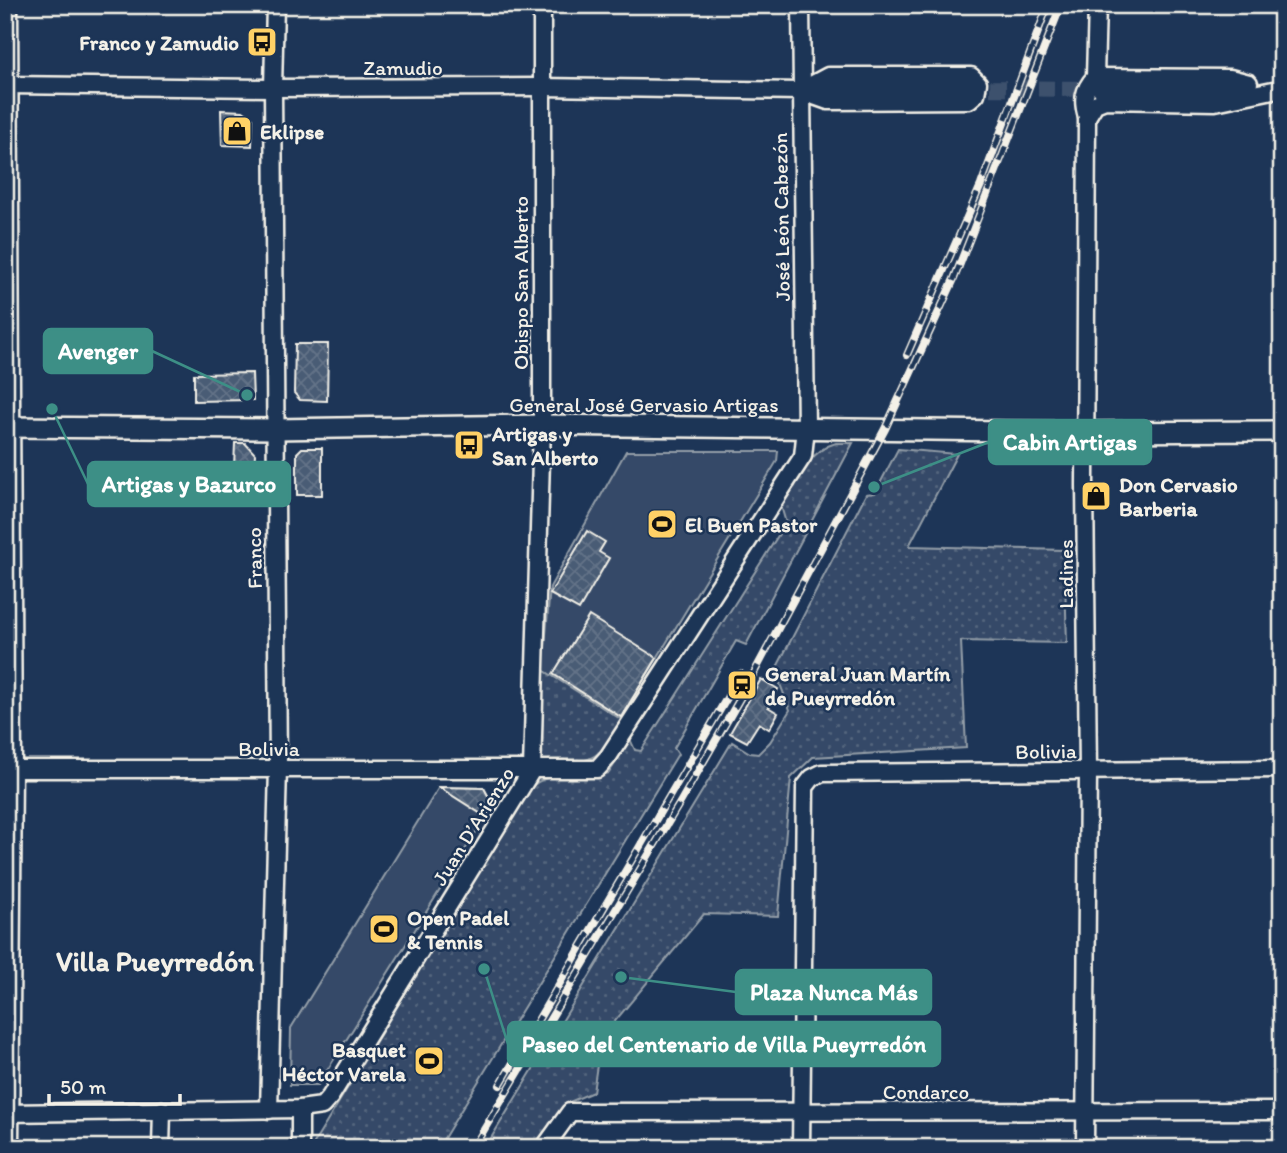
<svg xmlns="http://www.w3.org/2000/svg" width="1287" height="1153" font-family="Itim,sans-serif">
  <defs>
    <pattern id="park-dots" width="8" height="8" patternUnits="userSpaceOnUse" patternTransform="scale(1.75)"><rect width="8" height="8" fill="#354a67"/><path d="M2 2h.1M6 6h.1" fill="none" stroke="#53657d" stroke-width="1.8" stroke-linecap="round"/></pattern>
    <pattern id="building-cross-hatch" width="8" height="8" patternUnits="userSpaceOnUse" patternTransform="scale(1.75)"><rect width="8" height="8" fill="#485b74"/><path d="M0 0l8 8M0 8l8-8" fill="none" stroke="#637388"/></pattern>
  </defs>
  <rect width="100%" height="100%" fill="#1d3557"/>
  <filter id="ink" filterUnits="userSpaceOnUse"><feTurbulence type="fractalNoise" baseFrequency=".0143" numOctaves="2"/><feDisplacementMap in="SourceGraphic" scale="14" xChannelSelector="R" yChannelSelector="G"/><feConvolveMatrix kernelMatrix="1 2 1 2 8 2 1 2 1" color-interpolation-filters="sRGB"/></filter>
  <g filter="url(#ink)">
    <g fill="#354a67" stroke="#949ea8" stroke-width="2">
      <polygon points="626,451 778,451 777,461 620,719 543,670 550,587"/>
      <polygon points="439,787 484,788 493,805 318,1085 290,1085 291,1028"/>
    </g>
    <g fill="url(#park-dots)" stroke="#949ea8" stroke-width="2">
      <path d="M836,443H853L746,645L736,641L674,748L678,754L438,1148H311L529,790C546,767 583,781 609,773L630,739L635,750L641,751L786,523L781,506C795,483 809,450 836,443Z"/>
      <polygon points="898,449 957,454 909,546 1064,550 1067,643 961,641 966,748 813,757 791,778 778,916 704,914 601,1038 593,1092 567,1103 535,1148 485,1148 732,742 750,753 758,754 770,742 790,710 775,671 866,494 875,493"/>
      <path d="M543,670L622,720C593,767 595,760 542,763Z"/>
    </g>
    <g fill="url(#building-cross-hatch)" stroke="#f4f1e8" stroke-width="2">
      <polygon points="221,110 243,111 253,118 252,146 222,145"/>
      <polygon points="295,344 328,344 327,401 300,400 294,393"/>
      <polygon points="252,373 253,400 194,401 194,374"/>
      <polygon points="235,443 245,443 255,454 254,467 234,467"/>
      <polygon points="302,448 322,448 322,495 297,495 297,453"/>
      <polygon points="587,531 605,542 599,552 609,558 579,610 550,594"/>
      <polygon points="589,616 657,658 621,717 553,674"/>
      <polygon points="761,679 778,689 768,707 778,713 769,729 759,723 747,742 730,733"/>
      <polygon points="439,787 484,788 493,805 486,817"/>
    </g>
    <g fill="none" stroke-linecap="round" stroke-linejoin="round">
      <polyline stroke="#3d516d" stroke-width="16" stroke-dasharray="16 8" stroke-linecap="butt" points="966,88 1100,89"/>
      <g stroke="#f4f1e8" stroke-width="21">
        <g id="minor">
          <polyline points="9,5 13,769 10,1148"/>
          <polygon points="828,76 971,76 978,83 976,94 969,100 828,101 800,91"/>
          <polyline points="1095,77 1230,78 1249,83"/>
          <polyline points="5,85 273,88 541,87 800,91 966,88"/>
          <polyline points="1101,89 1241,89"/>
          <polyline points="1087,117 1095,104 1105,100 1215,102 1273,90"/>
          <polyline points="5,769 597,769 608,757 803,456 806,428 801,5"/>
          <polyline points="532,770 542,425 542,5"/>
          <polyline points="300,1109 300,1148"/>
          <polyline points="269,1110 278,768 273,88 275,5"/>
          <polyline points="5,1113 300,1109 322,1106 330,1097 532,770"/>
          <polyline points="161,1148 162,1110"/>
          <polyline points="544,1148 570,1112 1282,1111"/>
          <polyline points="801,1148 805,787 812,778 822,773 1282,769"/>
          <path d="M1085,1148L1088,771L1085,485L1087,117C1082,101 1083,90 1095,77L1097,5"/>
        </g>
      </g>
      <g stroke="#f4f1e8" stroke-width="24">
        <polyline id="tertiary" points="5,427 274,429 542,425 1085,432 1282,431"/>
      </g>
      <use href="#minor" stroke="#1d3557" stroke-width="16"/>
      <use href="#tertiary" stroke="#1d3557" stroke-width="19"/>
      <g stroke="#f4f1e8" stroke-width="8">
        <g id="rail">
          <polyline points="907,355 981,185 1048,5"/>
          <polyline points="500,1085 741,674"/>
          <polyline points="473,1148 681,801 746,688 885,429 954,279 1061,5"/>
        </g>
      </g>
      <use href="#rail" stroke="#1d3557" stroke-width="5" stroke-dasharray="16" stroke-linecap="butt"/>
    </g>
  </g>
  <defs>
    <g id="bus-square" transform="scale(1.575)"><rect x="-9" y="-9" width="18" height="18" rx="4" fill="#ffd166" stroke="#1d3557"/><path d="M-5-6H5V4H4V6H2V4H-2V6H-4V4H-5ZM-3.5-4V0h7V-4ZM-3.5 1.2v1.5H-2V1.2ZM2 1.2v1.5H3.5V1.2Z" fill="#111"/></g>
    <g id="shop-square" transform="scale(1.575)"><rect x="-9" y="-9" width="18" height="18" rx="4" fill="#ffd166" stroke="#1d3557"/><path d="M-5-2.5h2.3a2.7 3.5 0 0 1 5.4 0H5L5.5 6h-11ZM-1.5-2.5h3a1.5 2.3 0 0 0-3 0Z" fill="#111"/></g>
    <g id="stadium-square" transform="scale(1.575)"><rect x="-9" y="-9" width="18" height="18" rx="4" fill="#ffd166" stroke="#1d3557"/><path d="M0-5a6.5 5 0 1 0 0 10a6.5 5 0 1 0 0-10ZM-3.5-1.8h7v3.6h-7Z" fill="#111"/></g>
    <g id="station-square" transform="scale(1.575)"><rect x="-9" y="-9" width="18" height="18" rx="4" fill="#ffd166" stroke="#1d3557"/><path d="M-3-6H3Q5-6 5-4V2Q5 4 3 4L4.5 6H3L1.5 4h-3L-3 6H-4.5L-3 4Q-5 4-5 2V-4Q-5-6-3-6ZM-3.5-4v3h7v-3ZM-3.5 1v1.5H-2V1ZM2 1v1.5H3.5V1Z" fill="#111"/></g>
  </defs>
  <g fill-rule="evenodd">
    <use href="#bus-square" x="262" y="42"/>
    <use href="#shop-square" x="237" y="131"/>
    <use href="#bus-square" x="469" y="445"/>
    <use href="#shop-square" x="1096" y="496"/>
    <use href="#stadium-square" x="662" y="524"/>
    <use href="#station-square" x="742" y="685"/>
    <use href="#stadium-square" x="384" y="929"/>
    <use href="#stadium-square" x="429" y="1061"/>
  </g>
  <g text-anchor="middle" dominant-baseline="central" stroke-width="5" stroke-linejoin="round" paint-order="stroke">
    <g font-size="21" font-weight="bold" fill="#f4f1e8" stroke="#1d3557" text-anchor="start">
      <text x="239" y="42" text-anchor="end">Franco y Zamudio</text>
      <text x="260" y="131">Eklipse</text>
      <text x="492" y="433">Artigas y<tspan x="492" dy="24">San Alberto</tspan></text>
      <text x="1119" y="484">Don Cervasio<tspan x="1119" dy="24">Barberia</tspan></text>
      <text x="685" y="524">El Buen Pastor</text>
      <text x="765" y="673">General Juan Martín<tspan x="765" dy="24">de Pueyrredón</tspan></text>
      <text x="407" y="917">Open Padel<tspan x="407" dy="24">&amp; Tennis</tspan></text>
      <text x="406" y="1049" text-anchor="end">Basquet<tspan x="406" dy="24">Héctor Varela</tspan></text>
    </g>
    <g font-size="21" fill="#f4f1e8" stroke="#1d3557">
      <text x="403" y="67">Zamudio</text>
      <text transform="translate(781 217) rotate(-91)">José León Cabezón</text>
      <text transform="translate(520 283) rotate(-90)">Obispo San Alberto</text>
      <text x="644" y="404">General José Gervasio Artigas</text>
      <text transform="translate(254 558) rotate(-91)">Franco</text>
      <text transform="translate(1065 574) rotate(-90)">Ladines</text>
      <text x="269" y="748">Bolivia</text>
      <text transform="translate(1046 751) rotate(-1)">Bolivia</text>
      <text transform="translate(473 826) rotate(-58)">Juan D’Arienzo</text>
      <text x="926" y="1091">Condarco</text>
    </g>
    <g font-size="28" font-weight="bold" fill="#f4f1e8" stroke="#1d3557">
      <text x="155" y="961">Villa Pueyrredón</text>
    </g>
  </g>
  <path fill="none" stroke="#3d8f86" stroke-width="2.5" d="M247 395L152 351M874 487L989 442M52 409L88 484M621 977L736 992M484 969L508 1044"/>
  <g fill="#3d8f86" stroke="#1d3557" stroke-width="2.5">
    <circle cx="247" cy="395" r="7"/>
    <circle cx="874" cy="487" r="7"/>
    <circle cx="52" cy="409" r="7"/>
    <circle cx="621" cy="977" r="7"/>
    <circle cx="484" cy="969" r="7"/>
  </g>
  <g fill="#3d8f86" stroke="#3d8f86" stroke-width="2.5">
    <rect x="44" y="329" width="108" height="44" rx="7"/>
    <rect x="989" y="420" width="162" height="44" rx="7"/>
    <rect x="88" y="462" width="202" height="44" rx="7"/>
    <rect x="736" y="970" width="195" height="44" rx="7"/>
    <rect x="508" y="1022" width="432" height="44" rx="7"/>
  </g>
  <g font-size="23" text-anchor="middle" font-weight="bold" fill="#fff">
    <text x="98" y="359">Avenger</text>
    <text x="1070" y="450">Cabin Artigas</text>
    <text x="189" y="492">Artigas y Bazurco</text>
    <text x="834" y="1000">Plaza Nunca Más</text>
    <text x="724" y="1052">Paseo del Centenario de Villa Pueyrredón</text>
  </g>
  <rect width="1287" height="1153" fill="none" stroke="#1d3557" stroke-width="28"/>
  <rect x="14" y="14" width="1259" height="1125" fill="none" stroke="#f4f1e8" stroke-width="2.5" filter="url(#ink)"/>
  <path d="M49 1094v10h131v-10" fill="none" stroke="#f4f1e8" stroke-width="3.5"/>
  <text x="60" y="1094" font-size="21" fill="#f4f1e8" stroke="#1d3557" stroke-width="5" paint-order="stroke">50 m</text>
</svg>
